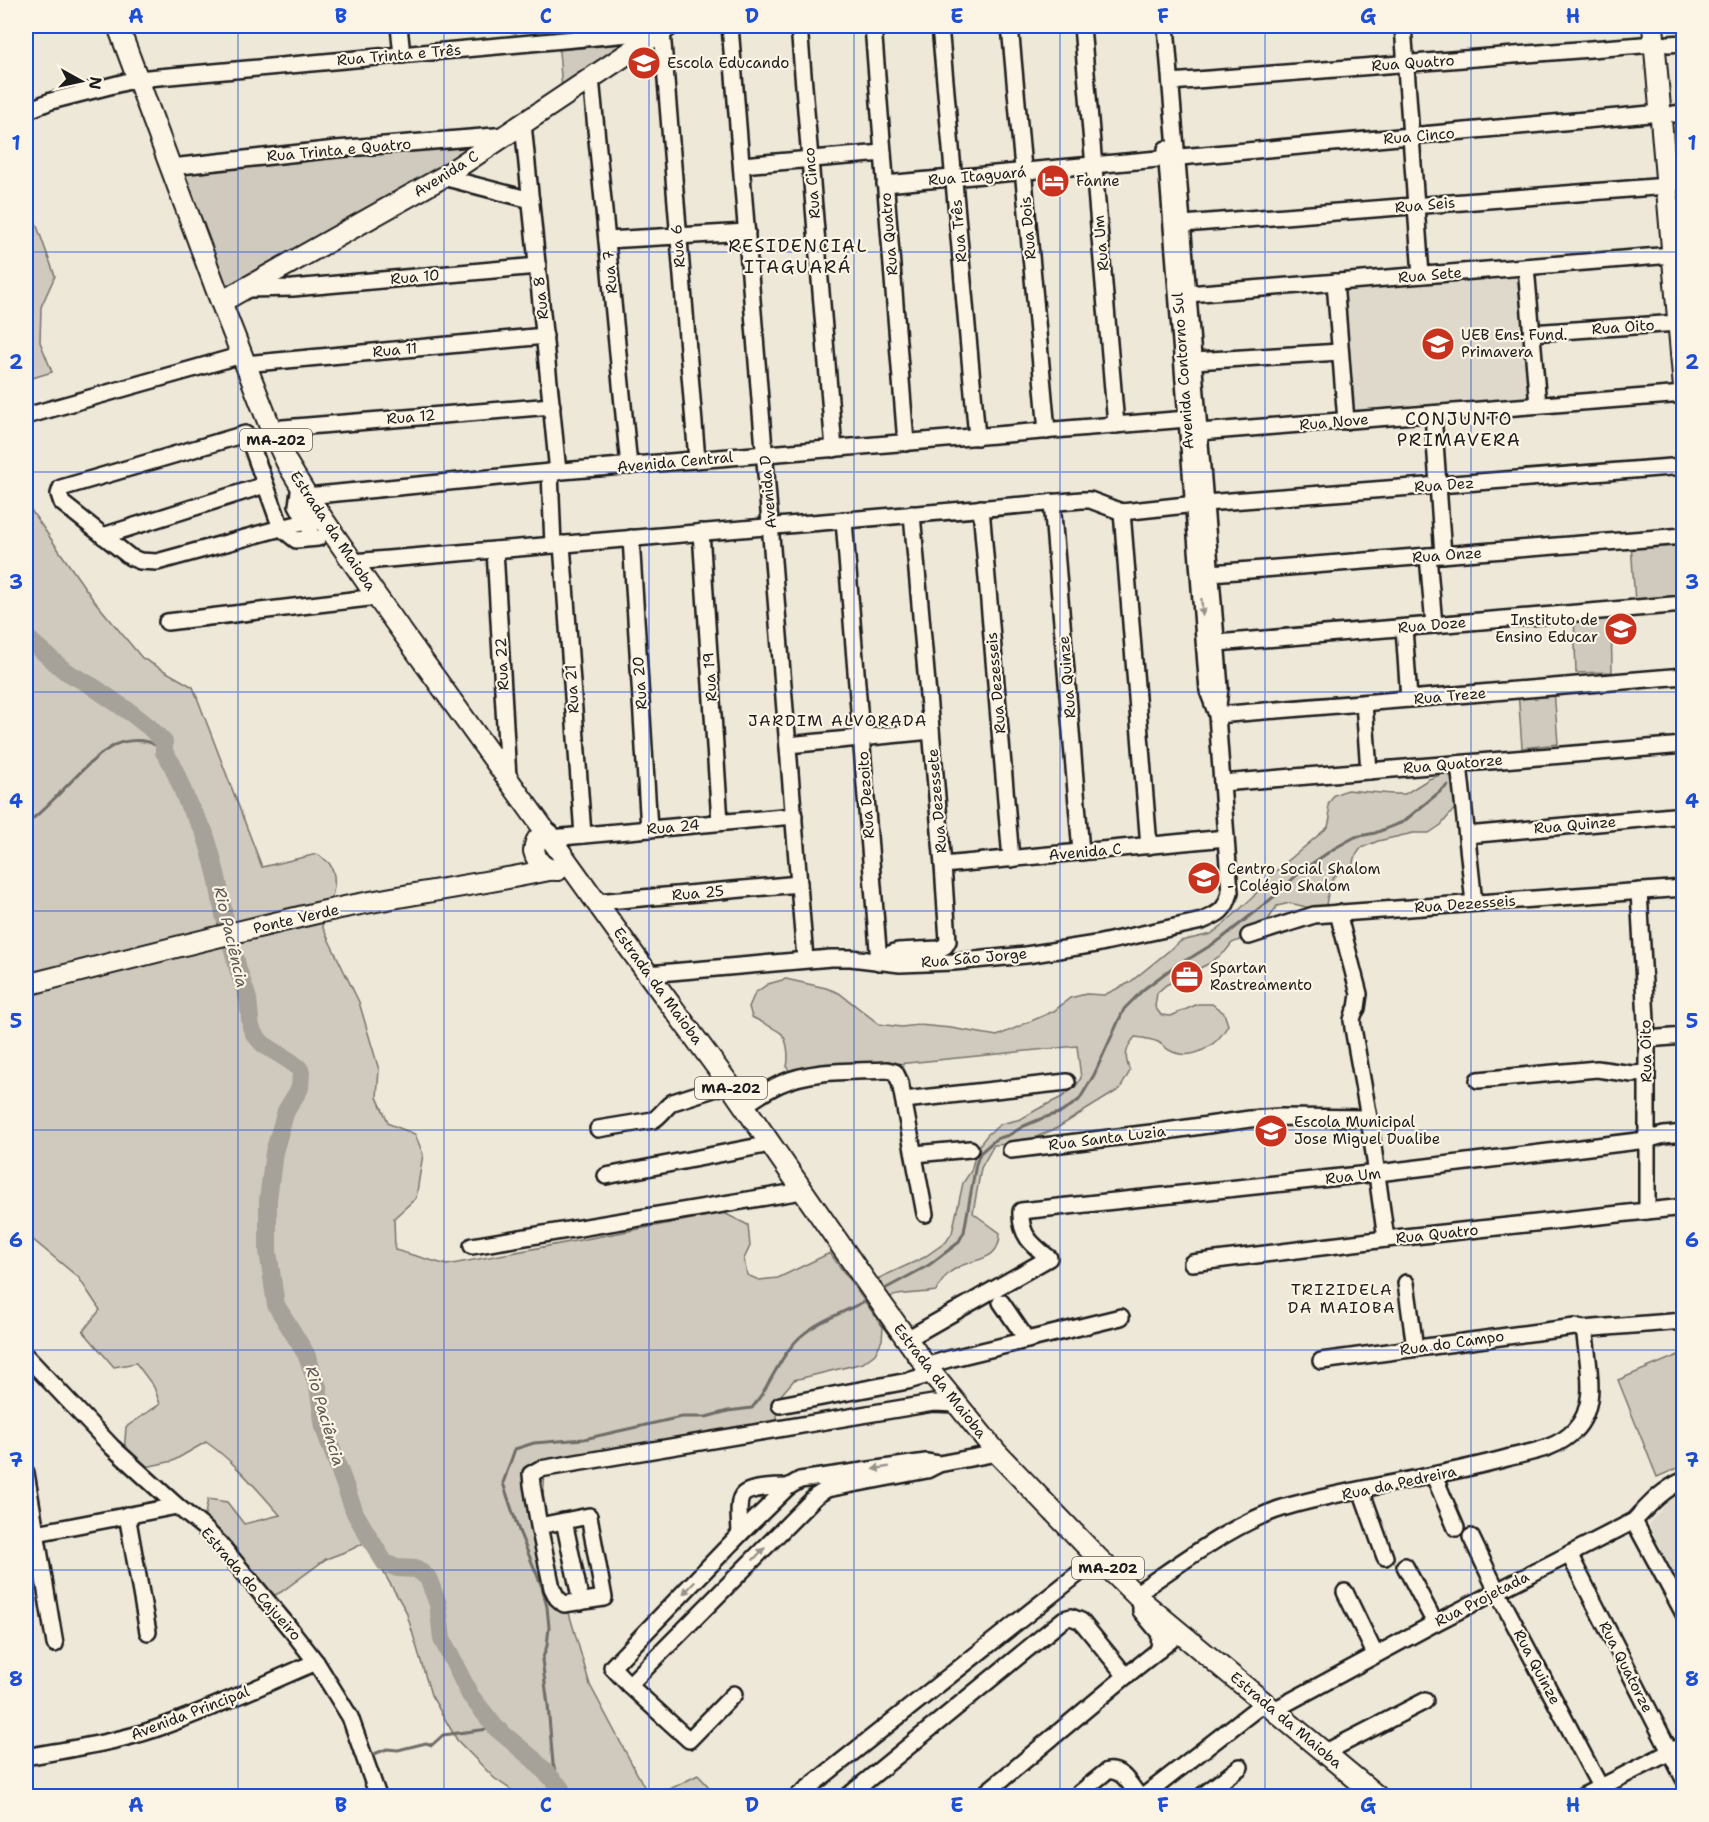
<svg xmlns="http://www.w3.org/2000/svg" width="1709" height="1822" font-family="'Shantell Sans',sans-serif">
  <rect width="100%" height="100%" fill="#eee8d9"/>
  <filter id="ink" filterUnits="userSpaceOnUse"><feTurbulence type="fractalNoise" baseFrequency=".0167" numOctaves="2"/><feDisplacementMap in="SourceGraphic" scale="12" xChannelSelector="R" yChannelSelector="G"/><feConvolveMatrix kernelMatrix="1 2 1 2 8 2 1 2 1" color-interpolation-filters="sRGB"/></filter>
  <g filter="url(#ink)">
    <g fill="#ded9cb">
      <polygon points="1522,274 1533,398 1352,412 1344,290"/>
      <polygon points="1683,1491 1683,1594 1649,1524 1672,1496"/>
    </g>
    <g fill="#cfcabd" stroke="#76736c" stroke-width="1.5">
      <polygon points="632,43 562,91 559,50"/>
      <polygon points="483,143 224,293 183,171"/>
      <polygon points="26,207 33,215 55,276 41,307 40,342 52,372 26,380"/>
      <path d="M26,503L92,598L142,658L193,687L262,867L317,854C320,856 326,860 329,863C342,881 328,908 322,926L359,1002L379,1070L377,1097L389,1124L415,1134L423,1154L416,1198L394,1218L395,1250L447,1265L724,1213L748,1225L750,1246L744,1259L747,1275L759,1280L778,1278L830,1253L883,1327L882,1340L875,1354L863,1363L794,1380L775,1402L778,1423L546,1463L541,1517L590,1685L649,1796H520L494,1778L457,1740L431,1695L406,1611L366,1542L350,1550L326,1559L281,1592L271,1597L204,1519L208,1499L227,1502L244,1524L280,1515C257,1489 235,1462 206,1442L173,1461L146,1467L124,1453L126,1427L160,1404L154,1387L136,1363L114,1367L83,1331L100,1310L79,1278L32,1239L26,1238V999L31,997L43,979L38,973L26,967Z"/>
      <polygon points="1683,539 1683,599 1635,603 1631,543"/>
      <polygon points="1611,613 1612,672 1576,673 1574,614"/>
      <polygon points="1554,689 1558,744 1522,748 1518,691"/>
      <path d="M1443,774L1458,778L1456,807L1441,825L1429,833H1413L1378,841L1361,848L1354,858L1352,868C1329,874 1330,883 1326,905L1314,909L1290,903L1277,906L1268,920L1249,936L1232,943L1225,952L1208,964L1166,985L1157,993L1155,1007L1161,1015L1171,1016L1198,1004H1212L1224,1013L1228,1025C1218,1045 1192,1063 1169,1050C1165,1048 1162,1044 1158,1042C1151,1039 1142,1038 1135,1037C1125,1049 1124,1057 1130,1071L1120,1089L1057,1128L1023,1143L994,1145L981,1168L973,1213L1000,1233C1000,1263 974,1257 955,1269C946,1273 941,1283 936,1291C920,1294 905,1292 890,1297L877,1279L923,1258L946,1242L952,1233L963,1183L971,1171L977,1148L988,1134L1001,1124L1021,1119L1038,1109L1062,1097L1076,1086L1081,1078L1077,1046L797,1074L790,1073L787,1067C789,1058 788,1042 782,1034C777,1029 759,1021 752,1017L749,1007L755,993L768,984L786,979L826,988L839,993L879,1024L901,1027L919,1025L951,1028L997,1036L1054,1011L1070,998L1086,994L1104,995L1129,983L1181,941L1211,934L1224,924L1253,897L1270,876L1328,827L1330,818L1328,805L1334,795L1347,790L1392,794H1405L1429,779Z"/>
      <polygon points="1683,1353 1683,1466 1657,1477 1618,1380"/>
      <polygon points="698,1775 708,1786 711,1796 656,1796"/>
    </g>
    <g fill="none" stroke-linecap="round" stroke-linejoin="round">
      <g stroke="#6f6c67" stroke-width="3">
        <path d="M26,824C57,802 84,760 117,744C126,740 144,739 153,744C157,745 161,750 164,752"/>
        <polyline points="881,1291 929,1265 958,1243 964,1232 976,1164 980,1153 996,1139 1009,1135 1024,1126 1043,1118 1062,1112 1079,1100 1094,1075 1124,1009 1144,989 1176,965 1192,957 1221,939 1276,895 1301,871 1335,848 1355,837 1375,833 1403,822 1448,785"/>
        <polyline points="374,1754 387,1749 398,1750 426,1743 432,1745 443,1735 496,1728"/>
        <path d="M560,1787L553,1764L548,1705L542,1660L547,1646L549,1627L547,1607L542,1587L519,1531L503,1483L515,1449L534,1443L584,1439L681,1417H706L728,1411L752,1408C770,1386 779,1357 800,1337C820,1319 847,1312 870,1298"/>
      </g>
      <polyline stroke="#a7a299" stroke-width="18" points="26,637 65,671 92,686 134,715 149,727 164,742 164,752 172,764 189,806 204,831 210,850 217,877 224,915 238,969 248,999 251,1027 254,1034 263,1044 290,1061 299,1068 301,1072 300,1088 286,1111 274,1152 268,1200 268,1251 276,1305 306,1354 318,1387 324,1428 355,1513 370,1539 385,1563 397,1568 417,1569 428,1578 438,1604 442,1639 470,1695 496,1728 533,1759 560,1787 564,1796"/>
      <g stroke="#1c1c1c" stroke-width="20">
        <g id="minor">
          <polyline points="399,26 402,55"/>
          <polyline points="730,26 805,959"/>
          <polyline points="799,26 834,449"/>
          <polyline points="873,26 906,443"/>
          <polyline points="940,26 977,437"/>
          <polyline points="1010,26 1047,431"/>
          <polyline points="1082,26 1116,425"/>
          <polyline points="1403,26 1421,275"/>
          <polyline points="1668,44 1684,43"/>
          <polyline points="591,78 629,466"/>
          <polyline points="1171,82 1655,44"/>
          <polyline points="26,111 51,101 137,79 662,31 697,460"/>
          <polyline points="1674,114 1684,113"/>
          <polyline points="523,124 558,472"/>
          <polyline points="1166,149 1208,691 1216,712"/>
          <polyline points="742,165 883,153"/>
          <polyline points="171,167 336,149 507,135"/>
          <polyline points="443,177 531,200"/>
          <polyline points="1680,183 1684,183"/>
          <polyline points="885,184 1661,113"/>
          <polyline points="1183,224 1667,186"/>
          <polyline points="607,240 747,232"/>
          <polyline points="1526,267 1538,405"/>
          <polyline points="1335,282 1346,421"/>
          <polyline points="245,289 293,288 538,266"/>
          <polyline points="1188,294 1672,255"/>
          <polyline points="1531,333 1678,323"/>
          <polyline points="1194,361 1340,352"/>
          <polyline points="245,364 545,336"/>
          <polyline points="1433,414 1443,555"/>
          <polyline points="26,416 242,355"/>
          <polyline points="271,429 552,406"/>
          <polyline points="1199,432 1684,394"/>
          <polyline points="550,472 553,545"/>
          <polyline points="300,485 297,505 310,529"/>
          <polyline points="307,496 550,472 1187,419"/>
          <polyline points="1052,502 1081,852"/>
          <polyline points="981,508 1011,859"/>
          <polyline points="1122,512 1149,846"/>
          <polyline points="844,520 879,962"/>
          <polyline points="306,522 281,528 157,562 140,561 130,557 62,503 59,494 61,488 245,434 248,436 281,528 296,540 318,538"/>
          <polyline points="701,532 720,822"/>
          <polyline points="103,536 265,485"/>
          <polyline points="631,538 649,829"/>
          <polyline points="562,544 583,835"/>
          <polyline points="495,550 508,778"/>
          <polyline points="1428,556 1434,625"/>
          <polyline points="353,562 1082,500 1090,500 1122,512 1205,503 1684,466"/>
          <polyline points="1211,573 1684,536"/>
          <polyline points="167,622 377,597"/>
          <polyline points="1404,628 1409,699"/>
          <polyline points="1217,643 1684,604"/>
          <polyline points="1364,703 1369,771"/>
          <polyline points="1217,715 1684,676"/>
          <polyline points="788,745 931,731"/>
          <polyline points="1459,764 1474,903"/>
          <polyline points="1222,783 1684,745"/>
          <polyline points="1467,835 1684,815"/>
          <polyline points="551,838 794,816"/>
          <polyline points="943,865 1226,838"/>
          <polyline points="1639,891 1647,1039 1647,1211"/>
          <polyline points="597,902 799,884"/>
          <polyline points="1338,913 1359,994 1357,1008 1354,1013 1352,1020 1353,1028 1369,1118 1386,1239"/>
          <polyline points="1249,936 1314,915 1684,888"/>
          <polyline points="879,962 887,955 898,951 939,949 945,946 948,941 943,865 912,514"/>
          <path d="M648,974L831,958H851L900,964L953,962L1026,955L1096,944L1202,921C1218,914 1226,911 1230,892L1217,715L1220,688L1166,26"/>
          <polyline points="1647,1039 1684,1036"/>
          <polyline points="1478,1080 1597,1069 1632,1074 1647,1073"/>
          <polyline points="904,1100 1067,1082"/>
          <path d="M744,1106C755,1098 767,1090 780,1084C813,1069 852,1072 887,1070L895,1072L900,1082L925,1214"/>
          <path d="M598,1129L653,1120C661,1116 665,1107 673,1102L729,1084"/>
          <polyline points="1011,1150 1159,1132 1250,1119 1280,1117 1369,1118"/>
          <polyline points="915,1154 970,1149"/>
          <polyline points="606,1176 770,1144"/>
          <polyline points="472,1246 802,1191"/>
          <polyline points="1192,1263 1386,1239 1684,1207"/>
          <polyline points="1406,1283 1415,1348"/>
          <polyline points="1001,1302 1027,1340"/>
          <path d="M907,1339L1049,1258C1031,1244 1020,1235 1021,1211L1378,1173L1646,1140L1664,1135L1684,1133"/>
          <polyline points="26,1356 112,1447 177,1506 203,1527 219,1543 292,1631 316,1662 350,1717 378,1796"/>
          <polyline points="1321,1361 1575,1327 1582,1329 1684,1321"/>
          <polyline points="926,1366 949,1359 1121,1317"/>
          <polyline points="780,1405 908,1381 932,1374"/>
          <polyline points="939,1464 926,1462 800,1480 788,1487 740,1534 612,1667 629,1685 816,1496 827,1489 927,1470 939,1464 997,1453"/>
          <polyline points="26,1473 55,1644"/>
          <polyline points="1434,1476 1456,1528"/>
          <polyline points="1361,1490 1385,1557"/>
          <polyline points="127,1515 148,1632"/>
          <polyline points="564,1521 581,1602"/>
          <polyline points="1634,1521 1684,1614"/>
          <polyline points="539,1526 589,1516 604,1598 564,1604 557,1598 552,1588 539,1526 532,1485 531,1474 540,1469 933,1403 957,1404"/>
          <path d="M740,1534C740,1525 737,1503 742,1496C747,1487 778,1487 788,1487"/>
          <polyline points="26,1535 177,1506"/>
          <polyline points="1471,1537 1497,1591 1605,1796"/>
          <polyline points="1569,1554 1684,1779"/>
          <polyline points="1405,1566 1435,1623"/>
          <polyline points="1345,1592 1375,1654"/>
          <path d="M1135,1594C1180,1564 1237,1520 1289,1506C1361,1486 1435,1478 1507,1458C1530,1452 1557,1449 1574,1431C1599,1406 1588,1366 1585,1335L1582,1329"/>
          <polyline points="1143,1602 1141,1608 1141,1611 1160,1634 1159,1650"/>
          <polyline points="629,1685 689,1740 734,1694"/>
          <path d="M1274,1710L1435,1623L1634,1521C1650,1504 1662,1490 1684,1480"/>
          <polyline points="1326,1752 1425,1701"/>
          <path d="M26,1757C69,1749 113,1743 155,1729C210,1710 262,1685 316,1662"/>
          <polyline points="798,1796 1098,1558"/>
          <polyline points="848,1796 1064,1619 1071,1617 1081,1621 1126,1676"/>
          <polyline points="982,1796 1126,1676 1180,1633"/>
          <path d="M1076,1796L1107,1771C1123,1768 1130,1786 1139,1796"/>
          <polyline points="1144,1796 1265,1702"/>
          <polyline points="1202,1796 1240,1767"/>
          <polyline points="1583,1796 1684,1745"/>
        </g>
      </g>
      <g stroke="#1c1c1c" stroke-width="24">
        <g id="major">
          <polyline points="118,26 221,302 271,429 287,463 307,496 377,597 648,974 729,1084 871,1289 926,1366 997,1453 1098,1558 1143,1602 1377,1796"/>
          <polyline points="1653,26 1684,388"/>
          <polyline points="221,302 443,177 669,26"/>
          <path d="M549,834C538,834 535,842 534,851C537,863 545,871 558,870"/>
          <path d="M26,985C124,960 222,935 321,912C397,895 473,886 549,870"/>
        </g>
      </g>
      <use href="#minor" stroke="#fcf5e5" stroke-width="15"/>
      <use href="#major" stroke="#fcf5e5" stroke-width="20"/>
    </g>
    <defs><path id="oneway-solid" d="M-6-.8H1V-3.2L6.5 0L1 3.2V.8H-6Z" transform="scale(1.5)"/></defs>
    <g fill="#97938b">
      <use href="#oneway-solid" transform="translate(1202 607) rotate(86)"/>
      <use href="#oneway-solid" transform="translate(881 1468) rotate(171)"/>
      <use href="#oneway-solid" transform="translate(759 1554) rotate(-45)"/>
      <use href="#oneway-solid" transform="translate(689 1588) rotate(134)"/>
    </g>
  </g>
  <path fill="none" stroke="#1d4ed8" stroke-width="1.5" stroke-opacity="0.55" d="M238,26V1796M444,26V1796M649,26V1796M854,26V1796M1060,26V1796M1265,26V1796M1471,26V1796M26,252H1684M26,472H1684M26,692H1684M26,911H1684M26,1130H1684M26,1350H1684M26,1570H1684"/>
  <defs>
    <g id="school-disc" transform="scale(1.725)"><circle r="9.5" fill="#c8321e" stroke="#fcf5e5"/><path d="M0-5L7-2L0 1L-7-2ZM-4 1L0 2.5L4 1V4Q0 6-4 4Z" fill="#fff"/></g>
    <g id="hotel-disc" transform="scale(1.725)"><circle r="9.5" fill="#c8321e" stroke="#fcf5e5"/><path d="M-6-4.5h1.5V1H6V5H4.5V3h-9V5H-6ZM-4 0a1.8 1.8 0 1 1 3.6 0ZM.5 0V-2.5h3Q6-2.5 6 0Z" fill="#fff"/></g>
    <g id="office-disc" transform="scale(1.725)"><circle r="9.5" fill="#c8321e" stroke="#fcf5e5"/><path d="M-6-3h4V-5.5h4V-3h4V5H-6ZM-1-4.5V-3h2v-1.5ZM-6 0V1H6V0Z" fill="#fff"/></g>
  </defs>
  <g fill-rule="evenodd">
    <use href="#school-disc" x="644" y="63"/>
    <use href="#hotel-disc" x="1053" y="181"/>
    <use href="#school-disc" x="1438" y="344"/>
    <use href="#school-disc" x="1621" y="629"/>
    <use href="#school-disc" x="1204" y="878"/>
    <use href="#office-disc" x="1187" y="977"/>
    <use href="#school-disc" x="1271" y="1131"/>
  </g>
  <g text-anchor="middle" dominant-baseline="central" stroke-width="4.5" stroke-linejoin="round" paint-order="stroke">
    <g fill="#fcf5e5" stroke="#5f5d58" stroke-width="1.5">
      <rect x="240" y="429" width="72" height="22" rx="4.5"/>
      <rect x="695" y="1077" width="72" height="22" rx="4.5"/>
      <rect x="1072" y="1557" width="72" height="22" rx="4.5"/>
    </g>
    <g font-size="14" font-weight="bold" fill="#1c1c1c">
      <text x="276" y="440">MA-202</text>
      <text x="731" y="1088">MA-202</text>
      <text x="1108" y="1568">MA-202</text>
    </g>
    <g font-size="15" fill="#1c1c1c" stroke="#fcf5e5">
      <text transform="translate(399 55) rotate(-5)">Rua Trinta e Três</text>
      <text transform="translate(1413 63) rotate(-4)">Rua Quatro</text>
      <text transform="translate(1419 136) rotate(-5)">Rua Cinco</text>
      <text transform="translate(339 150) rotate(-5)">Rua Trinta e Quatro</text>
      <text transform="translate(446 174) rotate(-32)">Avenida C</text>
      <text transform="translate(977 176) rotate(-5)">Rua Itaguará</text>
      <text transform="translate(812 183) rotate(-95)">Rua Cinco</text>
      <text transform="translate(1425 205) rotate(-5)">Rua Seis</text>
      <text transform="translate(1028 228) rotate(-95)">Rua Dois</text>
      <text transform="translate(959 231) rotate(-95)">Rua Três</text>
      <text transform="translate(889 234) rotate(-95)">Rua Quatro</text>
      <text transform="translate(1101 243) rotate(-95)">Rua Um</text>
      <text transform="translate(678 246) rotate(-95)">Rua 6</text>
      <text transform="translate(610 272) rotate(-95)">Rua 7</text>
      <text transform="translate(1430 275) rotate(-5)">Rua Sete</text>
      <text transform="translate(415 277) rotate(-5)">Rua 10</text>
      <text transform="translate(541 298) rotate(-96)">Rua 8</text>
      <text transform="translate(1623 327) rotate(-4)">Rua Oito</text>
      <text transform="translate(395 350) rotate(-5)">Rua 11</text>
      <text transform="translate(1183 371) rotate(-94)">Avenida Contorno Sul</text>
      <text transform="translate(411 417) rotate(-5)">Rua 12</text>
      <text transform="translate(1334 422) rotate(-5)">Rua Nove</text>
      <text transform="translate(675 462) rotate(-5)">Avenida Central</text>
      <text transform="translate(1444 485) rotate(-4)">Rua Dez</text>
      <text transform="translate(768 492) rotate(-95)">Avenida D</text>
      <text transform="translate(333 531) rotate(56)">Estrada da Maioba</text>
      <text transform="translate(1447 555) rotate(-4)">Rua Onze</text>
      <text transform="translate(1432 625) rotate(-5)">Rua Doze</text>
      <text transform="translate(502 664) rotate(-93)">Rua 22</text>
      <text transform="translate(710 677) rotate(-94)">Rua 19</text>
      <text transform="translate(1067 677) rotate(-95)">Rua Quinze</text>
      <text transform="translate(640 683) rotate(-94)">Rua 20</text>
      <text transform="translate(996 683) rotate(-95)">Rua Dezesseis</text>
      <text transform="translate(572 689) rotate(-94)">Rua 21</text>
      <text transform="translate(1450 696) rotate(-5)">Rua Treze</text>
      <text transform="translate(1453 764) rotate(-5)">Rua Quatorze</text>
      <text transform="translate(866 795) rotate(-94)">Rua Dezoito</text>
      <text transform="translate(937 801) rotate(-95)">Rua Dezessete</text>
      <text transform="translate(1575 825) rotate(-5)">Rua Quinze</text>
      <text transform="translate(673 827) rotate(-5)">Rua 24</text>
      <text transform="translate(1085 852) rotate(-5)">Avenida C</text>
      <text transform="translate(698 893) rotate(-5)">Rua 25</text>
      <text transform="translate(1465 904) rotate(-4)">Rua Dezesseis</text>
      <text transform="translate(296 919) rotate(-13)">Ponte Verde</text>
      <text transform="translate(974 958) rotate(-5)">Rua São Jorge</text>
      <text transform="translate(658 986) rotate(54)">Estrada da Maioba</text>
      <text transform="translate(1646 1051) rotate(-91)">Rua Oito</text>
      <text transform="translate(1107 1138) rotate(-7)">Rua Santa Luzia</text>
      <text transform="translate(1353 1176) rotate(-6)">Rua Um</text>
      <text transform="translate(1437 1234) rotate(-6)">Rua Quatro</text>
      <text transform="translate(1452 1343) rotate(-8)">Rua do Campo</text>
      <text transform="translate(940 1381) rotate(52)">Estrada da Maioba</text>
      <text transform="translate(1399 1483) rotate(-12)">Rua da Pedreira</text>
      <text transform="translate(251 1584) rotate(49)">Estrada do Cajueiro</text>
      <text transform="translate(1482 1599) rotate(-27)">Rua Projetada</text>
      <text transform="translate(1537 1667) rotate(62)">Rua Quinze</text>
      <text transform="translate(1626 1667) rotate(63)">Rua Quatorze</text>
      <text transform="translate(190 1713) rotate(-21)">Avenida Principal</text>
      <text transform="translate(1286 1720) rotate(40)">Estrada da Maioba</text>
    </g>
    <g font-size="15" fill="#1c1c1c" stroke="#fcf5e5" text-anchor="start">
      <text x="667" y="63">Escola Educando</text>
      <text x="1076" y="181">Fanne</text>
      <text x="1461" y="335">UEB Ens. Fund.<tspan x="1461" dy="17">Primavera</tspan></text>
      <text x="1598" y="620" text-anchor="end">Instituto de<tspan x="1598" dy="17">Ensino Educar</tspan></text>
      <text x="1227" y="869">Centro Social Shalom<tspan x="1227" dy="17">- Colégio Shalom</tspan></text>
      <text x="1210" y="968">Spartan<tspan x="1210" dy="17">Rastreamento</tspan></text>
      <text x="1294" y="1122">Escola Municipal<tspan x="1294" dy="17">Jose Miguel Dualibe</tspan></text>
    </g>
    <g font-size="16" letter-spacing="1.5" fill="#1c1c1c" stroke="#fcf5e5">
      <text x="838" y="720">JARDIM ALVORADA</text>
      <text x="1342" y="1289">TRIZIDELA<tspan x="1342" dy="18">DA MAIOBA</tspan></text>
    </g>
    <g font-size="16" font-style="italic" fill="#5b5854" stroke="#fcf5e5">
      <text transform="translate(231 937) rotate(77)">Rio Paciência</text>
      <text transform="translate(325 1416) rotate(74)">Rio Paciência</text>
    </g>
    <g font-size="18" letter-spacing="1.5" fill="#1c1c1c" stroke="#fcf5e5">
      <text x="798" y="246">RESIDENCIAL<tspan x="798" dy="21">ITAGUARÁ</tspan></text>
      <text x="1459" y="419">CONJUNTO<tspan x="1459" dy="21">PRIMAVERA</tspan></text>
    </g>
  </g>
  <rect width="1709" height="1822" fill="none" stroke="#fcf5e5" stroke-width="66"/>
  <g transform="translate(81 81) rotate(98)" stroke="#fcf5e5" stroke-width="4.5" paint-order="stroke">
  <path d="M0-4.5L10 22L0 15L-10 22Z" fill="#1c1c1c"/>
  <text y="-9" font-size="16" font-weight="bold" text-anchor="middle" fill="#1c1c1c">N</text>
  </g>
  <rect x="33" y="33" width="1643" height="1756" fill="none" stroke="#1d4ed8" stroke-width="2"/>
  <g font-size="20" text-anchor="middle" font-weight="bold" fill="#1d4ed8">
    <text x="136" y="23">A</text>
    <text x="341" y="23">B</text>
    <text x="546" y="23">C</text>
    <text x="752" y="23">D</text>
    <text x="957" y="23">E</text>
    <text x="1163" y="23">F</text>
    <text x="1368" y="23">G</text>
    <text x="1573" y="23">H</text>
    <text x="16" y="150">1</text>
    <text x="1692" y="150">1</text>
    <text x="16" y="369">2</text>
    <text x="1692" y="369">2</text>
    <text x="16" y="589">3</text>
    <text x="1692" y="589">3</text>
    <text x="16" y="808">4</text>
    <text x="1692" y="808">4</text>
    <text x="16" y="1028">5</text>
    <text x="1692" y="1028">5</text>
    <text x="16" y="1247">6</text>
    <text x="1692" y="1247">6</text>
    <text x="16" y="1467">7</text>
    <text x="1692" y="1467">7</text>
    <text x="16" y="1686">8</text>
    <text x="1692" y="1686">8</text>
    <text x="136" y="1812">A</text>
    <text x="341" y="1812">B</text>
    <text x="546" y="1812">C</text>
    <text x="752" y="1812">D</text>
    <text x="957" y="1812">E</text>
    <text x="1163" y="1812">F</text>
    <text x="1368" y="1812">G</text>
    <text x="1573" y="1812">H</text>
  </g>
</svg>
